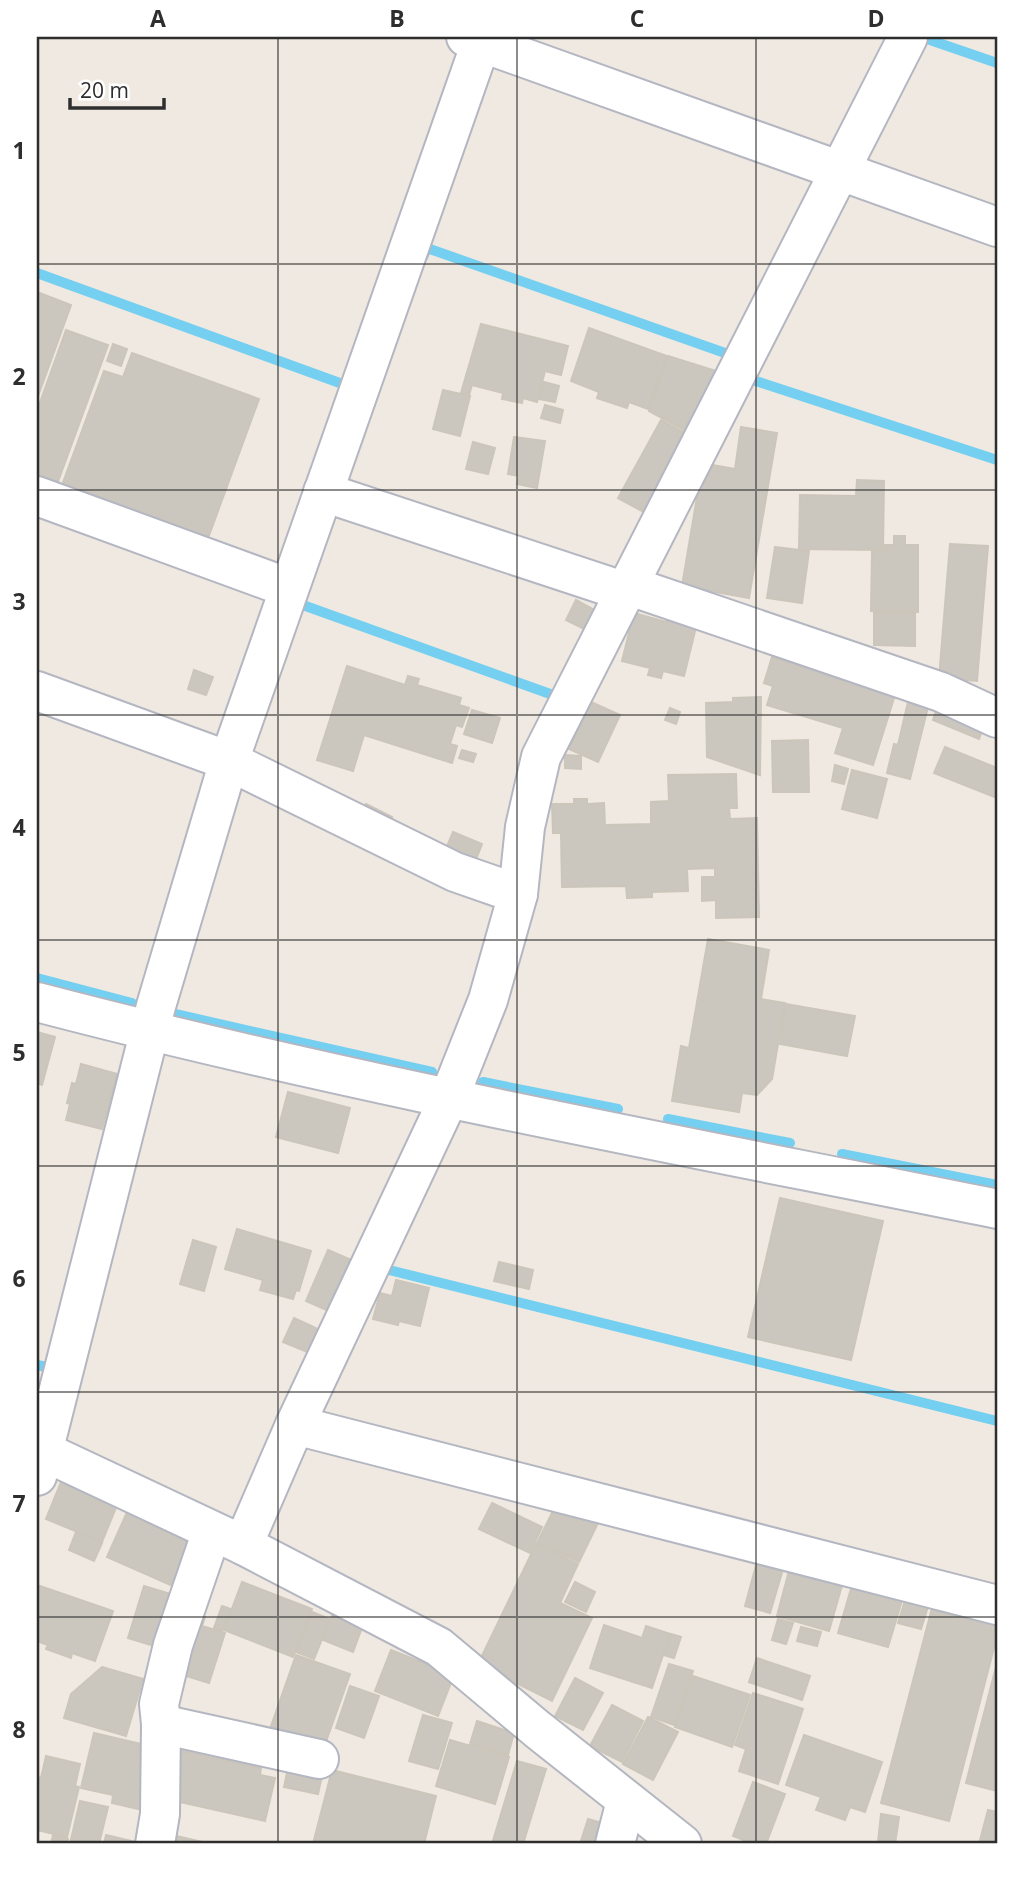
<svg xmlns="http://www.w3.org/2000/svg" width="1034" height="1881" font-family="'Open Sans',sans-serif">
  <rect width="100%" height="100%" fill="#efe9e1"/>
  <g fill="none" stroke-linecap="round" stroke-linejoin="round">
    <g stroke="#75cff0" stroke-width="10">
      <polyline points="930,40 997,63"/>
      <polyline points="423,257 427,248 725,353"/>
      <polyline points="37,273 348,386"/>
      <polyline points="756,381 997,460"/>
      <polyline points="303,597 300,604 553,695"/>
      <polyline points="37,978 132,1003"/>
      <polyline points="175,1014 432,1072"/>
      <polyline points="483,1082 618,1109"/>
      <polyline points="668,1119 790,1143"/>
      <polyline points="842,1154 997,1185"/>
      <polyline points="381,1268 997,1421"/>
      <polyline points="37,1365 51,1368 52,1364"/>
    </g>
  </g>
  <g fill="#cbc7bf" stroke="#cbc5ba" stroke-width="2">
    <polygon points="37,292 71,305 37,399"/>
    <polygon points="481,324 568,346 561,375 545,371 537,402 523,398 522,403 502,399 503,393 472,385 469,395 461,393"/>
    <polygon points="589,328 667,356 648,409 629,402 627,408 597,398 599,392 571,381"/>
    <polygon points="66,330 108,345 56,487 37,480 37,411"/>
    <polygon points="113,344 127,349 121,366 107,361"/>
    <polygon points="132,353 259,399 207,541 61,488 104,371 123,377"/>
    <polygon points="668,356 729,375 695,436 649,411"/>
    <polygon points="544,382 559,386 555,402 539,399"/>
    <polygon points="443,390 470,396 460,436 433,429"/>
    <polygon points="545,405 563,410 560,423 541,418"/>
    <polygon points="661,420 694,438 651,516 618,498"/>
    <polygon points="741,427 777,433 749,598 682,586 698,491 713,465 735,469"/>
    <polygon points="514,437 545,441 537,488 517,484 519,476 508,474"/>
    <polygon points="473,442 495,448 488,474 466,469"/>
    <polygon points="857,480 884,481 883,550 799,549 800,495 856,496"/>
    <polygon points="894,536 905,536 905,545 918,545 918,612 871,611 872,551 885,551 885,545 894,545"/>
    <polygon points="950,544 988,546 977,681 939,678"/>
    <polygon points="775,547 809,551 802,603 767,598"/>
    <polygon points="576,600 596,611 586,630 566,620"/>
    <polygon points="634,613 666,622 667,616 697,623 684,676 663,671 661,678 648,675 650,668 622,661"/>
    <polygon points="874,613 915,613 915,646 874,645"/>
    <polygon points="772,657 895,695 873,765 835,753 843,728 767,705 773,686 764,683"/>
    <polygon points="347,666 405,685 408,676 419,679 417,685 461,698 459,705 469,708 462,727 456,725 450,744 457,746 452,763 364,735 353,771 317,760"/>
    <polygon points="194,670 213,677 206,695 188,689"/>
    <polygon points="761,697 760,775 707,757 706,703 733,702 733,698"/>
    <polygon points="591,702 620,715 598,762 569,749"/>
    <polygon points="908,702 928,707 910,779 887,773 894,744 898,745"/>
    <polygon points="670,708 680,712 676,724 665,720"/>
    <polygon points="937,708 983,728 979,739 933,720"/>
    <polygon points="472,710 500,718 492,743 464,734"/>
    <polygon points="808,740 809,792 773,792 772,741"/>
    <polygon points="945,747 997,768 997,798 934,773"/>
    <polygon points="462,750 476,754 473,762 459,758"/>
    <polygon points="565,755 581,756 581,769 565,768"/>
    <polygon points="835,765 848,769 844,784 832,781"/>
    <polygon points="852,770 887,779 877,818 842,809"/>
    <polygon points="736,774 737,808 729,808 730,819 757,818 759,917 716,918 716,900 702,901 702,877 715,877 715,868 687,869 688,891 652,892 652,897 627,898 626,886 562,887 561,833 553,833 552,804 574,804 574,799 587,799 587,804 604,803 605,825 651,824 651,802 669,801 668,775"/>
    <polygon points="366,804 392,817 387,827 361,813"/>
    <polygon points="453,832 482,844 473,867 443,856"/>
    <polygon points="708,939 769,950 761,999 785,1003 772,1079 757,1095 742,1093 739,1112 672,1101 681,1046 689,1048"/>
    <polygon points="786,1004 855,1016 847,1056 780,1044"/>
    <polygon points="37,1032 55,1037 42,1085 37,1083"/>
    <polygon points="81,1064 117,1074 102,1129 66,1120 70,1104 67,1103 72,1083 76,1084"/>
    <polygon points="288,1092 350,1108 338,1153 276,1137"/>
    <polygon points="780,1198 883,1221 851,1360 748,1337"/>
    <polygon points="237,1229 311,1251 299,1291 296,1290 293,1299 260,1290 263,1280 225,1269"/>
    <polygon points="193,1240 216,1247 204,1291 180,1284"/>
    <polygon points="328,1250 356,1262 333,1313 306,1301"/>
    <polygon points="499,1262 533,1270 529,1289 494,1281"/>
    <polygon points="396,1280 429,1288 420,1326 399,1321 398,1325 373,1319 380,1293 392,1296"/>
    <polygon points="294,1318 322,1331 312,1354 283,1342"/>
    <polygon points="61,1482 117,1505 102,1542 46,1519"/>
    <polygon points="558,1501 599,1521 579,1562 537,1543"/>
    <polygon points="492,1503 542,1527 530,1553 479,1529"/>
    <polygon points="128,1510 196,1541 175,1587 107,1557"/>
    <polygon points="76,1532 102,1543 94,1561 69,1550"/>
    <polygon points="536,1544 578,1564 560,1603 592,1618 552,1701 478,1664"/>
    <polygon points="758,1558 784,1566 770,1613 745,1606"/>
    <polygon points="790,1567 843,1582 829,1631 777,1616"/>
    <polygon points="242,1582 312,1609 293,1657 224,1630"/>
    <polygon points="575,1582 595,1592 586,1612 565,1602"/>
    <polygon points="853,1582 903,1597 888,1647 838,1633"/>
    <polygon points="37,1585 113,1611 95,1661 72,1653 71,1658 46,1649 48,1645 37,1641"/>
    <polygon points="144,1586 177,1596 161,1648 128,1638"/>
    <polygon points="908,1591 931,1597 921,1629 898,1623"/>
    <polygon points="222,1606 231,1609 222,1631 214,1628"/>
    <polygon points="932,1608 997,1625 997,1636 949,1821 881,1803"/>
    <polygon points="312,1612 330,1619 314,1659 296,1652"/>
    <polygon points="333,1613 363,1625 353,1652 323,1640"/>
    <polygon points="195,1614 205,1617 202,1626 225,1633 209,1683 177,1673"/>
    <polygon points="778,1619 793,1623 786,1644 772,1640"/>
    <polygon points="604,1625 642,1638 646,1626 670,1634 652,1688 590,1668"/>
    <polygon points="801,1627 821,1632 817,1646 797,1641"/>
    <polygon points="671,1634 681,1637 674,1658 664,1655"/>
    <polygon points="391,1650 454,1675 438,1716 375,1691"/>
    <polygon points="296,1655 350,1674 324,1747 270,1729"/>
    <polygon points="757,1658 810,1676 802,1700 749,1682"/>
    <polygon points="997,1663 997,1791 966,1783"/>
    <polygon points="669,1664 693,1671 674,1725 651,1717"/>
    <polygon points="102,1667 143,1679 126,1736 64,1718 71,1694"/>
    <polygon points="693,1676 750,1695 732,1747 675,1727"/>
    <polygon points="575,1678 603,1693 583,1730 555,1716"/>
    <polygon points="350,1686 379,1696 364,1738 336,1728"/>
    <polygon points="753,1693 803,1709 778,1784 739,1771 746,1749 735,1745"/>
    <polygon points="612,1705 643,1721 622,1762 590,1746"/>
    <polygon points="423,1715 452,1723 438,1769 409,1761"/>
    <polygon points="648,1717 678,1732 653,1780 623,1764"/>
    <polygon points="477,1721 514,1733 508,1755 470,1744"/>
    <polygon points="94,1733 150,1746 147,1811 112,1803 113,1795 81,1788"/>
    <polygon points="804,1735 882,1762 865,1812 850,1807 845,1820 816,1810 821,1797 786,1785"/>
    <polygon points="450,1740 509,1757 495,1804 436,1786"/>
    <polygon points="182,1751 261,1768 260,1775 275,1778 265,1821 171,1800"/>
    <polygon points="46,1756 80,1764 75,1786 79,1787 67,1837 37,1830 37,1777 41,1778"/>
    <polygon points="290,1759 324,1766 318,1794 284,1787"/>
    <polygon points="517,1761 546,1769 523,1844 492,1844"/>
    <polygon points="332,1770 436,1796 424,1844 313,1844"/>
    <polygon points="753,1782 785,1794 766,1844 754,1844 733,1836"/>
    <polygon points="80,1801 108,1807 99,1844 70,1844"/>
    <polygon points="988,1810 997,1812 997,1844 979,1844"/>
    <polygon points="881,1814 899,1817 895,1844 878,1842"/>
    <polygon points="588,1819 612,1826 607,1844 580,1844"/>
    <polygon points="168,1834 202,1842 201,1844 166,1844"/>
    <polygon points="53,1835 68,1839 67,1844 51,1844"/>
    <polygon points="106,1835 144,1844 104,1844"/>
  </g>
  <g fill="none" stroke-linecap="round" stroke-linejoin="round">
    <g stroke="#b4b7c1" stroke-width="42">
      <g id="minor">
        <polyline points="466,37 997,227"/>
        <polyline points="323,492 626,592"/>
        <polyline points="37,496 289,588"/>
        <polyline points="630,586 941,692 997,718"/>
        <polyline points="37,691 229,761 455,872 518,894"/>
        <path d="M37,1002C354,1085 676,1144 997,1209"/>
        <polyline points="295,1425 997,1605"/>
        <polyline points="45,1452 243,1545 439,1647 537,1729 682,1844"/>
        <polyline points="37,1476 156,1006 229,761 483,37"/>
        <polyline points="243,1545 295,1425 449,1098 488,1000 518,894 525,827 541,757 908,37"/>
        <polyline points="161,1724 319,1759"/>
        <polyline points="155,1844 160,1814 161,1724 159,1704 173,1645 212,1531"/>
        <polyline points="615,1844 626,1801"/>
      </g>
    </g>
    <use href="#minor" stroke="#fff" stroke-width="38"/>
  </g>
  <path fill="none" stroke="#2e2e2e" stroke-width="2" stroke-opacity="0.55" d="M278,37V1844M517,37V1844M756,37V1844M37,264H997M37,490H997M37,715H997M37,940H997M37,1166H997M37,1392H997M37,1617H997"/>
  <rect width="1034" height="1881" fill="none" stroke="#ffffff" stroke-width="77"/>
  <path d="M70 98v10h94v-10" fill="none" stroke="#2e2e2e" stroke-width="3.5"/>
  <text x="80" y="98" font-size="21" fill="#2e2e2e" stroke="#ffffff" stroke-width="5" paint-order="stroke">20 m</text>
  <rect x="38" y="38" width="958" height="1804" fill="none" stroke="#2e2e2e" stroke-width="2.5"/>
  <g font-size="23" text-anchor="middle" font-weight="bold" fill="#2e2e2e">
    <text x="158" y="27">A</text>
    <text x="397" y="27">B</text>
    <text x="637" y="27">C</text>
    <text x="876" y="27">D</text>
    <text x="19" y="159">1</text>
    <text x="19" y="385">2</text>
    <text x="19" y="610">3</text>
    <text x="19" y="836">4</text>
    <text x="19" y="1061">5</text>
    <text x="19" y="1287">6</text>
    <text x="19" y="1512">7</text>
    <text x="19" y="1738">8</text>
  </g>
</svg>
